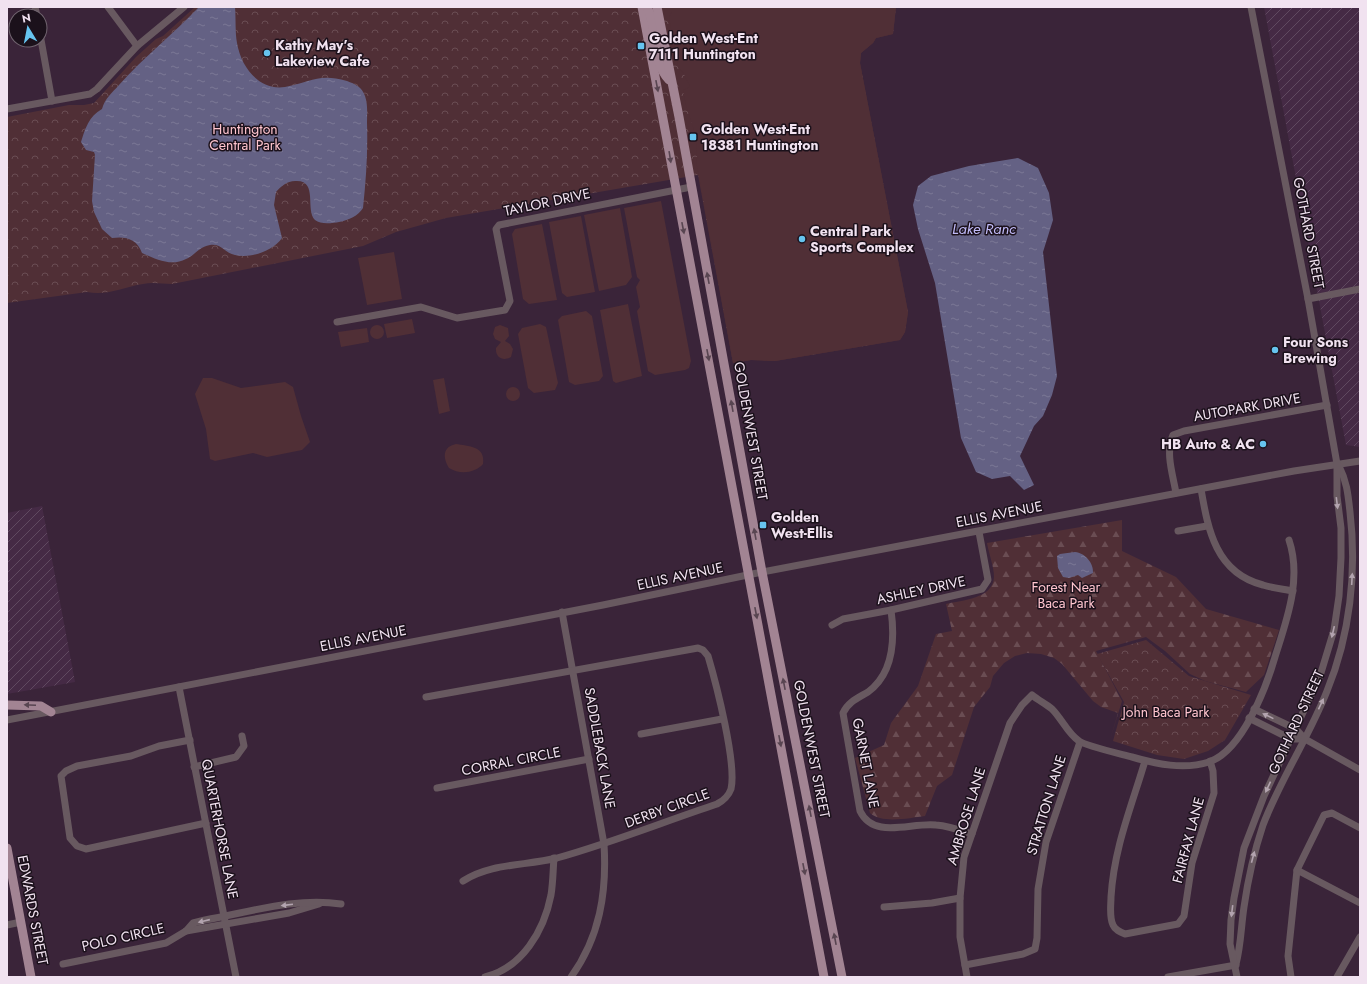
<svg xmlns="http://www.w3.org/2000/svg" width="1367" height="984" font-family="Jost,sans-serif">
  <defs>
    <pattern id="industrial-furrows" width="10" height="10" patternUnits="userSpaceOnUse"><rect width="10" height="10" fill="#452a45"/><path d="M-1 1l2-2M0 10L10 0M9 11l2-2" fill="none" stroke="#604960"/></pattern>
    <pattern id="forest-firs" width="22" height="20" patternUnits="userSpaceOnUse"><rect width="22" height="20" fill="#502f36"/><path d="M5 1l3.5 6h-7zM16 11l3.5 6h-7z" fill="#6a4d53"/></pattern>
    <pattern id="park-crowns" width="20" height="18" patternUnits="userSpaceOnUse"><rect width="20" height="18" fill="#502f36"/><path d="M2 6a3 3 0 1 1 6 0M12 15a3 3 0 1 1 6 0" fill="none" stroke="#6a4d53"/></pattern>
    <pattern id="water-ripples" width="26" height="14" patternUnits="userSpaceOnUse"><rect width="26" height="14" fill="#646184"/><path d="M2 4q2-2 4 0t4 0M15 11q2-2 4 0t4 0" fill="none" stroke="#7b7796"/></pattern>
  </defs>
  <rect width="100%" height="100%" fill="#3a2439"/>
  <g fill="url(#industrial-furrows)">
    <polygon points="1264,7 1360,7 1360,447 1346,445"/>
    <polygon points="42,506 75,682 7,694 7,513"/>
  </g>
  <path fill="url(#forest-firs)" d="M1122,520V551L1176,577L1206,609L1279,630L1264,675L1246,692L1205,681L1190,674L1165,651L1146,637L1096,651L1122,701L1110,740L1118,713L1101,707L1093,701L1062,664L1054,658L1041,654L1027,653L1015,656L1004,663L993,676L990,687L974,707L952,775L937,786L925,816C909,818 882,824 870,813L855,758L884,745L891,723L918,686L936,634L952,631L946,604C962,600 993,599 994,577C994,567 989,554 987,543Z"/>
  <g fill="url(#park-crowns)">
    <path d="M195,7H896L893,34L876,38L873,43L861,53L860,63L908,312L905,332L900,340L775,361L751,360L733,363L698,175L446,218L396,232L363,246L172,284C163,284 152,282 143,284C123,287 108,296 87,292L7,303V117L69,105H84L94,103L136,57L156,39L163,36Z"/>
    <polygon points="1146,640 1189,676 1251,695 1225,740 1208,751 1184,759 1157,755 1113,741 1124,702 1097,654"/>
  </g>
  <g fill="#502f36">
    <path d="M672,7H896L893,34L876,38L873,43L861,53L860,63L908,312L905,332L900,340L775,361L751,360L733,363L697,166C697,153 697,140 693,127C689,114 685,104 683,90L690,87L684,74L678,67L669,18L672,11Z"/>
    <polygon points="661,201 691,361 689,368 685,370 655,375 648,371 637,311 640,307 636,287 640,280 637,277 624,208"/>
    <polygon points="620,208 632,277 626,285 599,291 584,215"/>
    <polygon points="581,216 595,292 567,297 562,293 549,222"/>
    <polygon points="542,224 557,300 529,304 523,299 512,234 515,229"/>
    <polygon points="394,252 402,299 367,305 358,258"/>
    <polygon points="628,304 642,376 616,383 613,381 600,310"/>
    <polygon points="586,311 592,316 603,376 599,381 575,385 569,382 558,320 562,316"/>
    <polygon points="412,319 415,333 387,338 384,324"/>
    <polygon points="540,324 546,327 558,383 555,390 534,393 528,388 518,334 522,328"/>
    <circle cx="377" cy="332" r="7"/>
    <path d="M500,325L508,328L509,336L505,341L510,344L513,349L511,357C503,362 495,357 496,348L501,342L495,339L493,334L495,327Z"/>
    <polygon points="367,328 369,342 341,347 338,332"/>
    <polygon points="203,378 212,378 241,388 285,382 293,387 301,416 310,442 302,450 267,457 253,453 215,461 210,459 206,429 195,394"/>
    <polygon points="444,378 450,411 439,414 433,380"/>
    <circle cx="513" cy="394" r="7"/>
    <path d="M456,444C468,446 486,446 483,464C475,473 460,475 449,468C443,458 442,447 456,444Z"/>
  </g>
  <g fill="url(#water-ripples)">
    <path d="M199,7H235C236,19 235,32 237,43C241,67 259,91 285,87C312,82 318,73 347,81C355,84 362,87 365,96C368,105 367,114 367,123C368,152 366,180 363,208C358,216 349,220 339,222C333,223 321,225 315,220C305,210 318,181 297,181C288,180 281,186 276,192L274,205L282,238C273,251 250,259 235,255C225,253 221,243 210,245C199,247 195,255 186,259C171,267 156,259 142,253C137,239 126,236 112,238L102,229L94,212L92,201L95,155L94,152L86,150L81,142C85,129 89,116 102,109C105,98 112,93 119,85C144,57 173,34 199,7Z"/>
    <polygon points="1018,158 1038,168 1049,193 1053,220 1043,252 1057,376 1052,395 1043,416 1034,426 1020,456 1034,485 1024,490 1010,476 992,479 976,472 961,438 935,283 918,229 913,205 918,186 931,176 969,166"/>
    <path d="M1075,552C1085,553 1094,563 1093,573L1082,578L1078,575L1069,578L1063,577L1058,568L1057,556L1060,554Z"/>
  </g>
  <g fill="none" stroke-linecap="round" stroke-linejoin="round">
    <g stroke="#685960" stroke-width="7">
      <polyline points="35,7 37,16"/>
      <polyline points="108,7 137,46"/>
      <polyline points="40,34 52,101"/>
      <polyline points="7,109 90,94 97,89 137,46 184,7"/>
      <polyline points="1308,299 1360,289"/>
      <polyline points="337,322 421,307 457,318 505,310 510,301 496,229 499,225 691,187"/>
      <path d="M1201,489C1208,530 1216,573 1263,585C1272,588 1283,589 1293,591"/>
      <path d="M1176,493C1173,475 1165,453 1173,435L1184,431L1327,405"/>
      <polyline points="1178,531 1207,526"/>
      <path d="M891,610C895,639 894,673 868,692C858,698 848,702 843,713L860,811C874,840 911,822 936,825C949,826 960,830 972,834"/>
      <path d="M562,612L604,844C607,892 600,937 571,977"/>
      <polyline points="832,625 843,619 891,610 982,589 988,580 979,532"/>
      <polyline points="179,687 236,977"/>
      <path d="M426,697L698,648L703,650L708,656C716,683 737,764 731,789C729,795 723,801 717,804C663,822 611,843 557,858C525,866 491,863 463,881"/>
      <polyline points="1254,709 1296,729 1305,739 1360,770"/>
      <polyline points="1249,718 1291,739 1305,739"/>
      <polyline points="7,720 603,605 762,572 1294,471 1360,461"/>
      <polyline points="641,734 722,719"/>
      <polyline points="190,740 159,746 131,756 77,766 66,771 61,776 70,838 77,846 86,849 206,823"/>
      <path d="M1145,761C1131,808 1114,848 1111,897C1111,905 1109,917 1113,925C1115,930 1120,932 1125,934L1178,924L1184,916L1192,863L1214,793L1213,771L1210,761"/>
      <polyline points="194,767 236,757 244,746 242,736"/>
      <polyline points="437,788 589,759"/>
      <polyline points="1297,870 1360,903"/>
      <polyline points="884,907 932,903 960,898"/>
      <polyline points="7,925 21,922"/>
      <polyline points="186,931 289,913 319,904"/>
      <path d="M63,964L166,943L186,931L193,923L205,920C250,912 296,897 341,904"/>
      <path d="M1236,964C1241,945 1241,927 1244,907C1248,879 1254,852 1263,825C1281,778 1309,737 1327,691C1350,635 1357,572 1350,512C1348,494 1347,482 1339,466"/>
      <polyline points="965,965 1023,954 1035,949 1037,938 1038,889 1046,842 1080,742"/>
      <path d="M485,977C522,968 544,931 551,895C553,883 553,870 554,858"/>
      <path d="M967,977L960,937V898L964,857L1010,723L1022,705L1032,695C1038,700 1046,704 1052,709C1062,719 1068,734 1079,741C1086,746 1121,754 1132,757C1156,764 1184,770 1209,762C1242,751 1266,688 1275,657C1287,619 1302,579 1289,540"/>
      <polyline points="1168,977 1236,965"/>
      <polyline points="1237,977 1230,944 1231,920 1234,898 1244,848 1264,796 1320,676 1334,630 1339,596 1341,558 1341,528 1337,496 1337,464 1308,299 1251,7"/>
      <polyline points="1291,977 1288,956 1297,870 1324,815 1332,813 1360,828"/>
      <polyline points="1337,977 1360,937"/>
    </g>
    <g stroke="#a28493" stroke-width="9">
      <polyline points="642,7 824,977"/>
      <path d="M647,7C659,29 651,61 669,80"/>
      <polyline points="657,7 679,117 762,572 842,977"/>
      <polyline points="7,705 41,706 51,712"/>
      <polyline points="7,848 31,977"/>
    </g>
  </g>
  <defs><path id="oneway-solid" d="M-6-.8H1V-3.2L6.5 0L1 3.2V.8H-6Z"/></defs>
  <g fill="#584551">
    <use href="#oneway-solid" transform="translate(657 86) rotate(79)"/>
    <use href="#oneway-solid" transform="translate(670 157) rotate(81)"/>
    <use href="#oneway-solid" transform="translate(683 228) rotate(79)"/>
    <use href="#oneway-solid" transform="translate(708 278) rotate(-101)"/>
    <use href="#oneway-solid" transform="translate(708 355) rotate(79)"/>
    <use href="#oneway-solid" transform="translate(732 406) rotate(-100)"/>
    <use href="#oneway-solid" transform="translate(755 534) rotate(-100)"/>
    <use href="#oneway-solid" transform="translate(756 613) rotate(79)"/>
    <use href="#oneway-solid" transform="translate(784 684) rotate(-101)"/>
    <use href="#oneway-solid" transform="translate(30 705) rotate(-178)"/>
    <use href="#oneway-solid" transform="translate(780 741) rotate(79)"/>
    <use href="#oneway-solid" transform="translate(810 811) rotate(-101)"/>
    <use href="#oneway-solid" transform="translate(804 869) rotate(79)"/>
    <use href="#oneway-solid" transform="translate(835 939) rotate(-101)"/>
  </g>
  <g fill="#b3a4af">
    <use href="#oneway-solid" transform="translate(1337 503) rotate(83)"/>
    <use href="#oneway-solid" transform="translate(1352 579) rotate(-87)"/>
    <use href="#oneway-solid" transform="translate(1333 632) rotate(103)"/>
    <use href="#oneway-solid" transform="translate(1321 704) rotate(-65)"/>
    <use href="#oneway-solid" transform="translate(1268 716) rotate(-154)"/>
    <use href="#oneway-solid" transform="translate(1268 787) rotate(115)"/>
    <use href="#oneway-solid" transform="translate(1253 857) rotate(-75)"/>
    <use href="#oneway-solid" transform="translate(287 905) rotate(173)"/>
    <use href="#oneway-solid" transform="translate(1232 911) rotate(97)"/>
    <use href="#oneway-solid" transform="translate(204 921) rotate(167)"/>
  </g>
  <g fill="#66c4ef" stroke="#1b111b" stroke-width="1.5">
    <rect x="637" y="42" width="8" height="8" rx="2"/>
    <circle cx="267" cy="53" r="4"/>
    <rect x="689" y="133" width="8" height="8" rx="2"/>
    <circle cx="802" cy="239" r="4"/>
    <circle cx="1275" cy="350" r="4"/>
    <circle cx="1263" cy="444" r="4"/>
    <rect x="759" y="521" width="8" height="8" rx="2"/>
  </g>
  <g text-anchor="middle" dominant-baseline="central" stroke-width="3" stroke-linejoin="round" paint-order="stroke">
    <g font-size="14" font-weight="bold" fill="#f1e2f0" stroke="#1b111b" text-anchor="start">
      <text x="649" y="38">Golden West-Ent<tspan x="649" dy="16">7111 Huntington</tspan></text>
      <text x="275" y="45">Kathy May’s<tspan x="275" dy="16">Lakeview Cafe</tspan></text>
      <text x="701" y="129">Golden West-Ent<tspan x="701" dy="16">18381 Huntington</tspan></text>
      <text x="810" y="231">Central Park<tspan x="810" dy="16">Sports Complex</tspan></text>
      <text x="1283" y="342">Four Sons<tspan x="1283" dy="16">Brewing</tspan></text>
      <text x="1255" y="444" text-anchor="end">HB Auto &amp; AC</text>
      <text x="771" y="517">Golden<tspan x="771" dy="16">West-Ellis</tspan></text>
    </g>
    <g font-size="14" fill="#ffc5cf" stroke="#1b111b">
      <text x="245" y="129">Huntington<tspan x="245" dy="16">Central Park</tspan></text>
      <text x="1066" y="587">Forest Near<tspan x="1066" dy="16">Baca Park</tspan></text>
      <text x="1166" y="712">John Baca Park</text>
    </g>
    <g font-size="14" fill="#f1e2f0" stroke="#1b111b">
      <text transform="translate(547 202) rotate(-12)">TAYLOR DRIVE</text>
      <text transform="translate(1309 233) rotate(79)">GOTHARD STREET</text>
      <text transform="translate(1247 407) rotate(-10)">AUTOPARK DRIVE</text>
      <text transform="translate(751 431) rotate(80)">GOLDENWEST STREET</text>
      <text transform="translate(999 514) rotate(-11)">ELLIS AVENUE</text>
      <text transform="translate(680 576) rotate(-12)">ELLIS AVENUE</text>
      <text transform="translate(921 590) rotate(-12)">ASHLEY DRIVE</text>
      <text transform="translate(363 638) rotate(-11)">ELLIS AVENUE</text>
      <text transform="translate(1296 722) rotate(-65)">GOTHARD STREET</text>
      <text transform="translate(600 748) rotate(80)">SADDLEBACK LANE</text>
      <text transform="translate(812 749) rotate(79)">GOLDENWEST STREET</text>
      <text transform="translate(511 761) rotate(-11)">CORRAL CIRCLE</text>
      <text transform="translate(866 763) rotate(79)">GARNET LANE</text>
      <text transform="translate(1046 805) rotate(-73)">STRATTON LANE</text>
      <text transform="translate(667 808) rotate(-20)">DERBY CIRCLE</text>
      <text transform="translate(966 816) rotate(-73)">AMBROSE LANE</text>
      <text transform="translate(220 829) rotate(79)">QUARTERHORSE LANE</text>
      <text transform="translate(1188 840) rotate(-75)">FAIRFAX LANE</text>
      <text transform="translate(33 910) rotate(79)">EDWARDS STREET</text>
      <text transform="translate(123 937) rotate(-13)">POLO CIRCLE</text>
    </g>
    <g font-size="15" font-style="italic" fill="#c1bbf8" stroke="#1b111b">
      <text x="984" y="229">Lake Ranc</text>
    </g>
  </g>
  <rect width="1367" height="984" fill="none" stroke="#f1e2f0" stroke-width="16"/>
  <g transform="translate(28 28) rotate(350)"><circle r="19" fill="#1b111b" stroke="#716570"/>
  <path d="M0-3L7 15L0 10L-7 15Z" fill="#66c4ef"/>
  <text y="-6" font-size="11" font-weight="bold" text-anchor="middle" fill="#f1e2f0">N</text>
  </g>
</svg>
